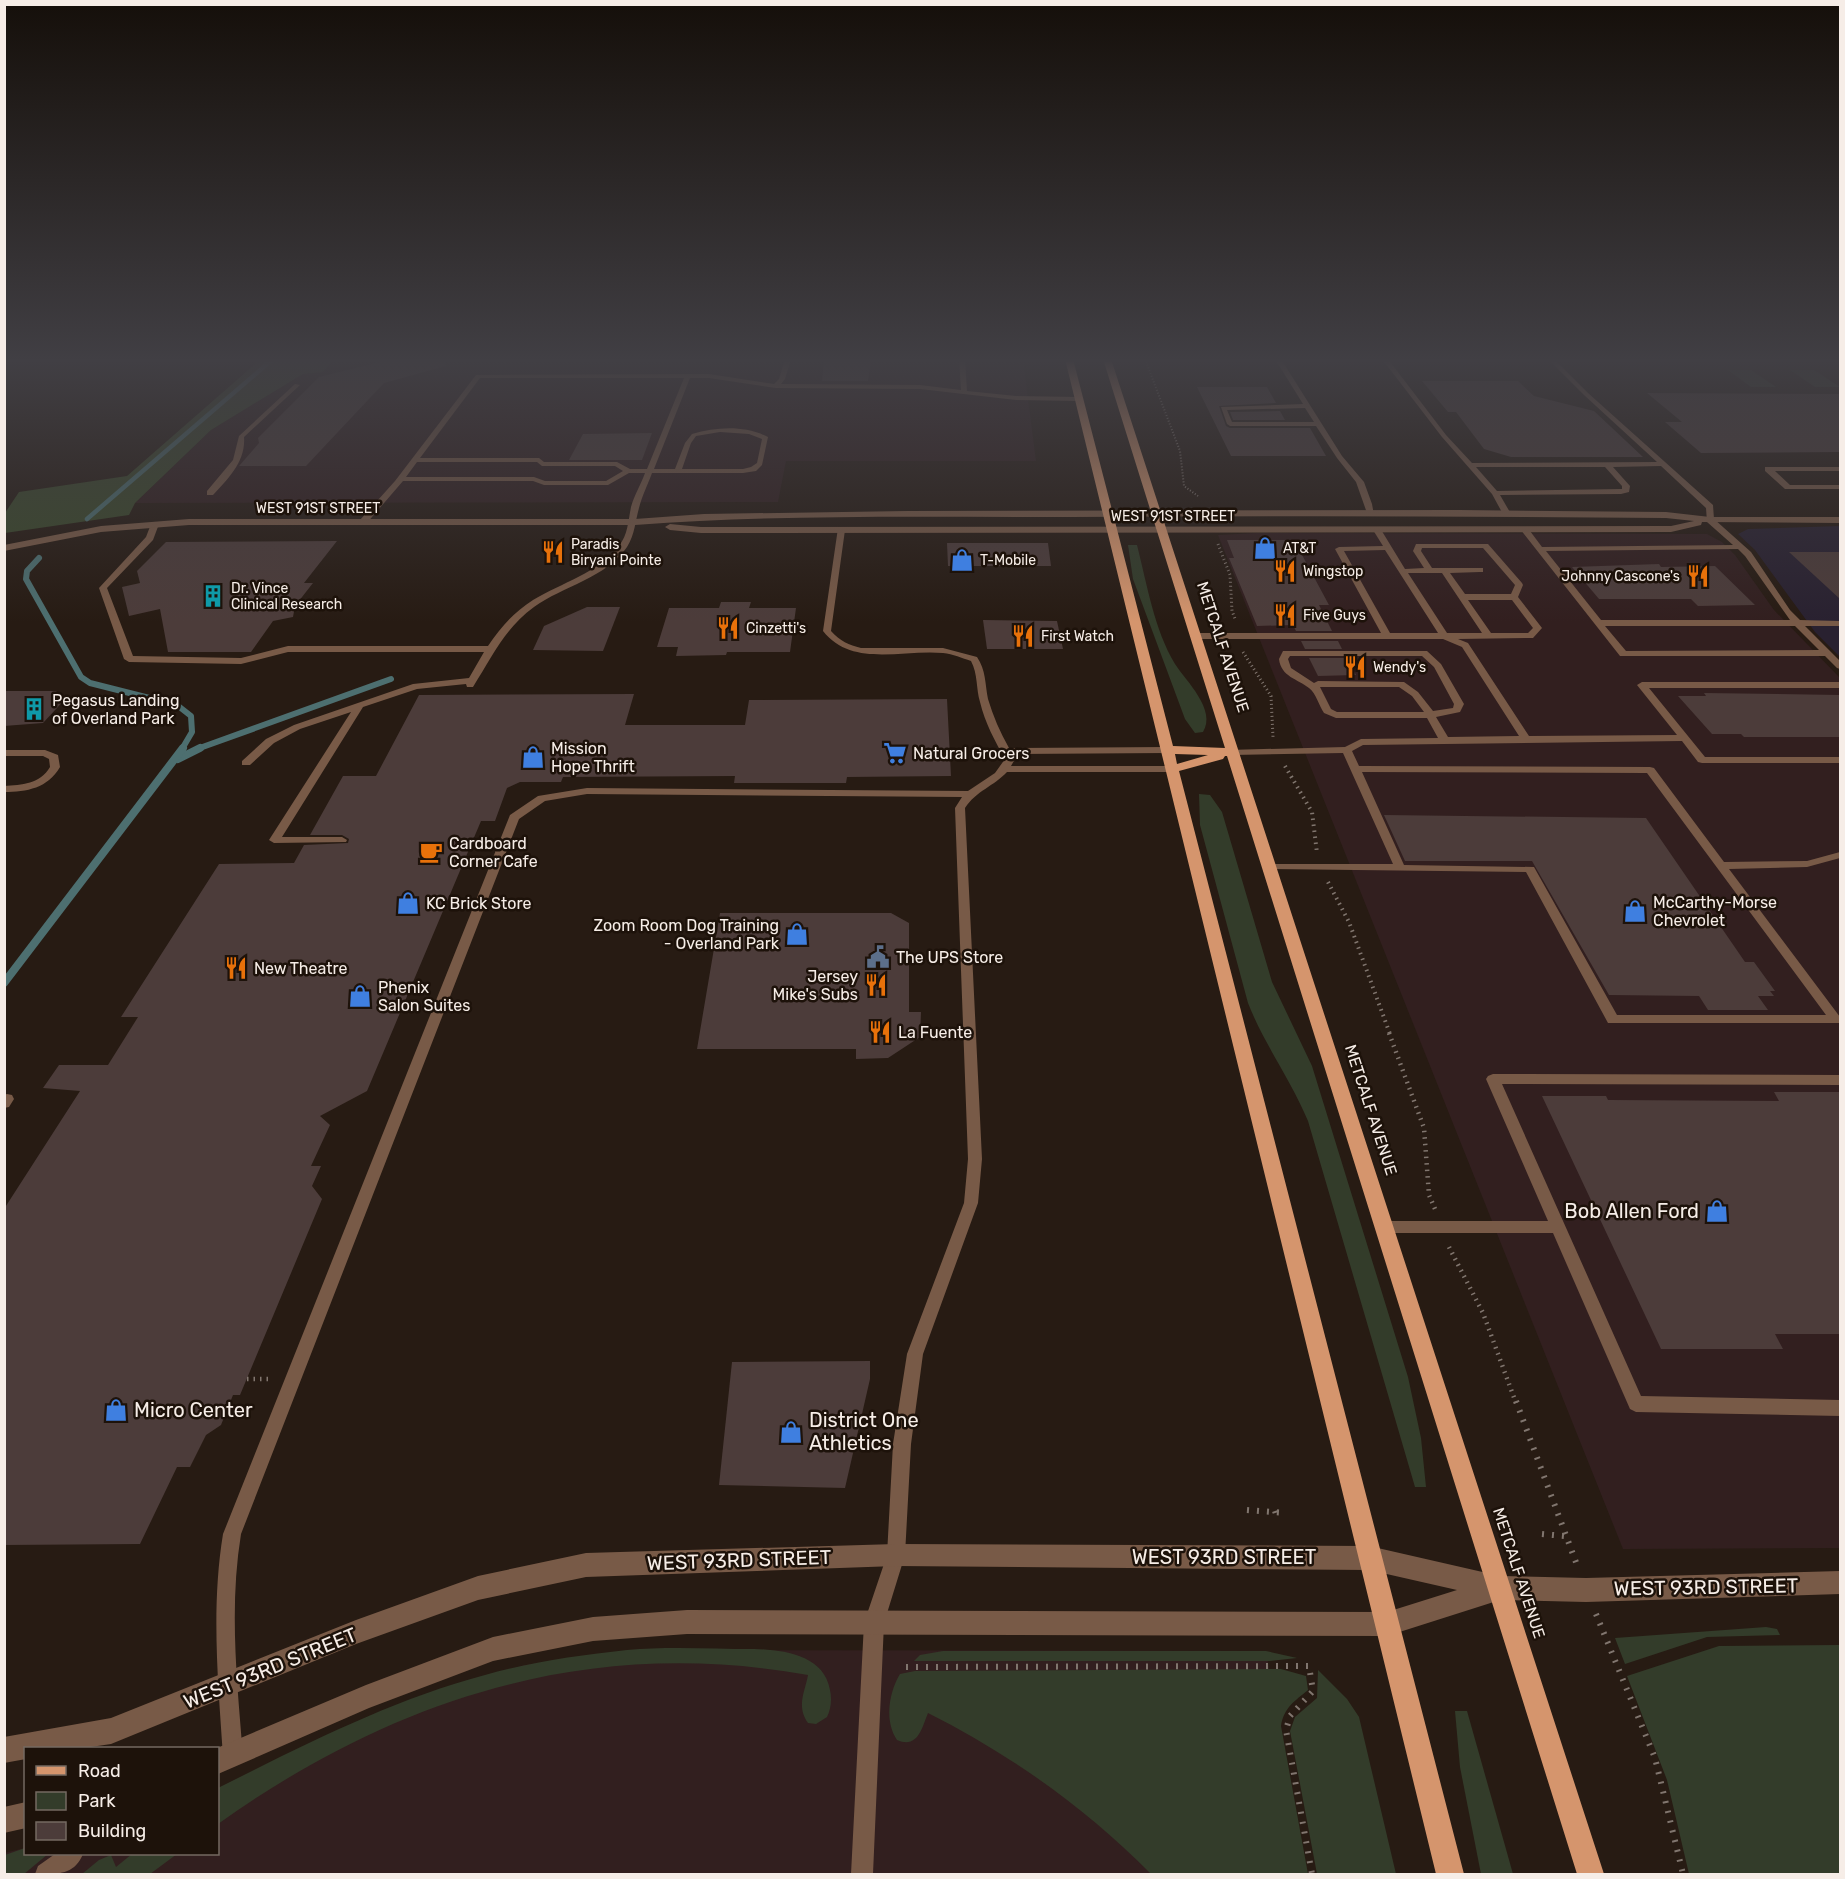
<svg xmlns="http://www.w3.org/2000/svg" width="1845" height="1879" font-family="Rubik,sans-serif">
  <rect width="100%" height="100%" fill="#271b13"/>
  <g fill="#321f1f">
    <polygon points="335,359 1023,359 1036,461 786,461 778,502 135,503 211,430 303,374 323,372"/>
    <polygon points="1256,533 1707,534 1722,542 1735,555 1774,610 1840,678 1840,1548 1623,1549 1218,535"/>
    <polygon points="630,1650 1266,1651 1305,1874 5,1874 4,1853 25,1848 26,1854 218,1854 218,1788 349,1726 449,1686 525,1665"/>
  </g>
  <polygon fill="#292130" points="1840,526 1840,657 1815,632 1755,550 1738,534 1748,529"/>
  <g fill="#333c2a">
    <polygon points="1728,370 1751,370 1776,387 1751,387"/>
    <polygon points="1790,370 1814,370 1840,387 1815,387"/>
    <path d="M1128,545H1137C1147,584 1154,629 1175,664C1186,681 1217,710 1203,732L1195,733L1185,719L1133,579Z"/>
    <path d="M1199,794L1210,795L1222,812L1272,982L1312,1066L1408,1377L1421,1438L1426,1487H1415L1308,1121C1291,1080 1264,1044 1248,1003L1200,825Z"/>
    <polygon points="1766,1627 1777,1629 1780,1635 1707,1637 1625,1664 1615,1638"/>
    <polygon points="1840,1645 1840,1874 1689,1874 1667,1780 1627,1676 1719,1646"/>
    <path d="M754,1649C784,1650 824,1655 830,1690C832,1699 831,1709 827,1717L816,1724L808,1723C796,1706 805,1692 808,1675C590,1636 396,1697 218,1824V1788C304,1745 391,1700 485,1675C531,1662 580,1655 627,1650C669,1646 713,1649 754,1649Z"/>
    <polygon points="943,1651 1266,1651 1297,1658 1270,1661 914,1661 920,1655"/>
    <path d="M1281,1669L1306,1676L1308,1690C1295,1701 1284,1707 1281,1726L1308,1874H1151C1086,1808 1011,1755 928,1713C922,1728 918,1749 897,1740C884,1721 889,1692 900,1674L915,1671Z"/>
    <polygon points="1318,1670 1347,1699 1359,1717 1396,1874 1317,1874 1290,1731 1295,1717 1317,1698"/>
    <polygon points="1455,1711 1467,1711 1513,1874 1481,1874 1460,1767"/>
    <polygon points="25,1848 26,1854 48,1854 24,1874 5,1874 5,1855"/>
    <polygon points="132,1854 177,1854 150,1874 82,1874 99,1860 111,1855 116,1867"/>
  </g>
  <polygon fill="#3b482b" points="261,359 335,359 323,372 303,374 211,430 135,503 129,515 5,533 5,513 19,492 127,476"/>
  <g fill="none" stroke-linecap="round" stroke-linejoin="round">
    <polyline stroke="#4d6f70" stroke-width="4.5" points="87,519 273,359"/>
    <g stroke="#4d6f70" stroke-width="6">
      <polyline points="39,558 27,571 26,579 81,677 90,683 177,705 191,716 192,732 182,749"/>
      <polyline points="197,749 391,679"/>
    </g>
    <g stroke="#4d6f70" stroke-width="8">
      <polyline points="178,759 200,748"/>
      <polyline points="4,983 183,748"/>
    </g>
  </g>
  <g fill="#4c3c3a">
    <polygon points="392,359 445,359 446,366 384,383 306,466 239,466 259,443 258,438 319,377"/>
    <polygon points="824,359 871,359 868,381 822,381"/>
    <polygon points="1422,381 1518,381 1534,396 1594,411 1643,457 1511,457 1484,449 1456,412 1448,412"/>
    <polygon points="1197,387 1267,387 1276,403 1219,406 1226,426 1230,428 1310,428 1326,456 1231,456"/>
    <polygon points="1647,393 1840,394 1840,452 1701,453 1665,422 1682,422"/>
    <polygon points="1280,411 1285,420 1233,420 1230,412"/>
    <polygon points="652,433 642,460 569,460 583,434"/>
    <polygon points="1227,540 1294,540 1329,605 1319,605 1332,631 1296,631 1293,625 1257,626 1229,558 1234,558"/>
    <polygon points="337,541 304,583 313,583 295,606 293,617 273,621 251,652 168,652 160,609 129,616 122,587 140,583 137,571 166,542"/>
    <polygon points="947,543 1048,543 1051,566 948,566"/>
    <polygon points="1789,552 1840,552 1840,599"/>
    <polygon points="1659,564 1661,567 1715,566 1755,605 1698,606 1691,599 1599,599 1572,567"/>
    <polygon points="721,602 751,602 749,608 796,608 790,652 727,652 726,655 676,656 678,647 657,647 669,608 719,608"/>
    <polygon points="587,607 620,607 603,651 533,650 544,626"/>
    <polygon points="983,620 1057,621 1063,649 987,649"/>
    <polygon points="1301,641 1338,641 1342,649 1305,649"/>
    <polygon points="1309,658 1347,658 1356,675 1318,676"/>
    <polygon points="4,691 57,691 53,695 69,695 43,723 4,726"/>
    <polygon points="1704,693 1840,695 1840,737 1744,737 1741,734 1712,734 1678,696 1706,696"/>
    <polygon points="634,694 625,725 745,725 749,700 947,699 951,776 847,777 846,783 734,783 735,776 563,777 561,782 520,782 507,788 495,821 481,821 367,1091 320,1116 330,1125 311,1166 321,1166 312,1186 322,1199 240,1395 233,1395 221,1425 206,1435 190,1467 177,1467 140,1544 4,1545 4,1209 80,1091 43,1088 59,1065 108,1065 138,1017 121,1017 219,864 294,863 304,845 348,843 349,839 342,835 310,835 343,776 376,776 419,695"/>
    <polygon points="1384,815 1646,818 1745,962 1754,962 1775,991 1770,991 1774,996 1758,996 1768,1010 1708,1010 1699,996 1609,995 1532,861 1405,861"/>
    <polygon points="720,913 891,913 909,923 909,1012 921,1012 920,1037 888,1058 856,1059 856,1049 697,1049"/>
    <polygon points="1774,1092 1840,1092 1840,1334 1775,1334 1783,1349 1661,1349 1542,1096 1606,1096 1608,1100 1779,1101"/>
    <polygon points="870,1361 870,1379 845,1488 719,1485 732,1362"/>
  </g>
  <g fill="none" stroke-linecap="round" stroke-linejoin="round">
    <polyline stroke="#81766f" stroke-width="2" stroke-dasharray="1 2" stroke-linecap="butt" points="1145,359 1180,451 1184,486 1198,496"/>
    <g stroke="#81766f" stroke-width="3" stroke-dasharray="1 3" stroke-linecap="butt">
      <polyline points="1218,544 1230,575 1232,611 1236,621"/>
      <polyline points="1243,652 1271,696 1273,737"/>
    </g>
    <g stroke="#81766f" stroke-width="4" stroke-dasharray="1.5 4.5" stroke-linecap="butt">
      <polyline points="1285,766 1312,812 1317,853"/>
      <polyline points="1328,882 1349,922 1390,1034"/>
    </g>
    <g stroke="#81766f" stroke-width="4.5" stroke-dasharray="1.5 5" stroke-linecap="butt">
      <polyline points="1389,1033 1424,1128 1429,1195 1435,1209"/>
      <polyline points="1449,1247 1483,1313 1516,1403"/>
      <polyline points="247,1379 270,1379"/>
    </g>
    <g stroke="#81766f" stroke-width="6" stroke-dasharray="2 8" stroke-linecap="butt">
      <polyline points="1516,1401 1577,1565"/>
      <polyline points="1247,1510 1286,1513"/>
      <polyline points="1275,1511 1278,1520"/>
      <polyline points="1542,1534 1564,1536"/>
      <polyline points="1596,1614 1655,1758 1683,1874"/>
      <polyline points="906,1667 1309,1666 1313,1691 1290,1716 1286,1730 1312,1874"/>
    </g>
    <g fill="#785a47" fill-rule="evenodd">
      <path d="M785,359H791L785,379L781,384L920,385L961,390L959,359H965L967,391L1016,396L1079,397L1082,399L1079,401L1016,400L920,389L776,388L709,378H690L654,469H675L685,443L692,434C717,427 744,425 768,437L762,465L756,471L743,473H652C648,484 642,496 639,508C635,522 635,534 627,547C606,578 563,586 534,607C505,628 492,657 473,687H467L466,684L417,689L363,707L282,837H342L347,840L346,842L274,843L269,840L351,712L300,729L274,743L250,765H242V761L266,739L294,725L413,684L469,678L484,652H288L241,664L129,662L124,659L99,588L146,537L151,524L155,522L159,524L153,540L107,588L133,656L241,658L288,646H488C500,628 514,612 533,600C561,583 598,573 619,546C628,534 628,522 631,507C634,496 641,484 645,473H629L608,485H544L533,481H403L366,524H360V520L395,481L476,375L709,374L774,384L779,379ZM480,378H684L647,469H630L617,462H544L539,458H420ZM720,432L749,434L762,439L757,463L751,467L743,469H682L691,443L696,436ZM417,462H537L542,466H615L623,471L606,481H545L534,477H406Z"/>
      <path d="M1275,359H1281L1342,456L1364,482L1372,504L1374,515L1367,513L1356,482L1337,458L1316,426H1230L1227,424L1221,407L1303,404ZM1305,408L1314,422H1232L1227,410Z"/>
      <path d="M1382,359H1388L1446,435L1472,463L1657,462L1584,395L1548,359H1554L1588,393L1713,505L1714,519L1751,552L1790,610L1800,620L1840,621V626H1805L1840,661V669L1837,668L1825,656H1620L1520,529L1527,527L1542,547L1733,545L1707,522L1706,508L1661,466L1613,467L1630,486L1629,492L1621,494L1500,495L1511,514L1504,516L1492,494L1442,437ZM1476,467H1605L1622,486V489L1497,491ZM1738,549L1745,556L1790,620H1601L1546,551ZM1605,626H1795L1819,650L1626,651Z"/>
      <path d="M295,384L300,385L244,437C246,461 228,479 213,495H207V491L233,460L239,436Z"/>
      <polygon points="1765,467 1840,467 1840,471 1775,471 1790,485 1840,485 1840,489 1785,489 1765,471"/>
      <path d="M838,528L845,530L831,631C840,641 849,645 861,648H943L977,657C986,670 985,684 988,699C993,716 1000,732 1009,748L1168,747L1173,750L1168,753L1012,754L1015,759L1011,766H1173L1178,769L1173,772H1007C994,786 976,791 965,808L982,1159L978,1203L923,1354L911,1444L905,1555L884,1623L873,1874H851L864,1623L887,1555L893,1444L907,1354L964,1203L968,1159L955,808L962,797L587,794L545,801L519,819L241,1534C229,1608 237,1681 243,1756L240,1763L233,1766L226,1763L223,1756C218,1681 211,1608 223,1534L510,815L538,796L587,788L968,791L995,773L1005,759C995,741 985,723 980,702C976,689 978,674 971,661C962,658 953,654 943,653C903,649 852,668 823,631Z"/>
      <path d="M1374,528H1380L1405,569L1424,568L1413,551L1416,544H1488L1522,583L1523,585L1518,597L1542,628L1533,638L1458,639L1468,643L1529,736L1677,735L1637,685L1642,682H1840V688H1649L1705,757H1840V763H1702L1698,762L1682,741L1363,745L1352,751L1359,766L1650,767L1654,768L1724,862L1807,861L1840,852V858L1807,867L1729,869L1840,1017V1023H1608L1526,872L1266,869L1264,867L1266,865L1270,864H1393L1343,753L1232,755L1227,752L1228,750L1345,747L1361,739L1438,738L1427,718H1336L1324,713C1319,706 1316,693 1309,688C1298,679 1281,677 1279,659L1283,651H1427L1441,664L1464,704L1460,712L1436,717L1448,737L1519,736L1462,647L1443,639H1195L1191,636L1195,633H1381L1335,549L1339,547L1383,546L1373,530ZM1422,548H1483L1515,585L1511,594H1465L1450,573L1480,572H1483V568H1432L1421,551ZM1385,550L1438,633H1390L1344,551ZM1408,573H1442L1482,633H1447ZM1468,600H1512L1533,628L1528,633H1491ZM1290,656H1422L1434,667L1454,704L1453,708L1433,711L1418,692L1404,682L1318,681L1314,683L1291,668L1288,659ZM1320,687H1399L1412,696L1424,712H1337L1331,709ZM1362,772L1647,773L1826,1015H1617L1534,867L1404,865Z"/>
      <path d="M4,750H45L58,755L60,767C48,788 27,792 4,792V786C22,785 40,784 50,767L49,759L43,756H4Z"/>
      <polygon points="1493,1074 1840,1075 1840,1085 1502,1084 1641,1396 1840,1400 1840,1416 1636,1412 1630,1409 1553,1233 1385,1233 1380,1231 1378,1227 1380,1223 1385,1221 1548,1221 1486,1079 1488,1076"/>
      <polygon points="7,1094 12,1095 14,1099 9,1107 4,1108 4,1095"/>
      <path d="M55,1854H83C74,1876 56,1874 35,1874L38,1866Z"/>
    </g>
    <g fill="#785a47" fill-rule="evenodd">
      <polygon points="4,359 9,359 4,361"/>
      <polygon points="896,1544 1369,1546 1500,1576 1586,1578 1840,1571 1840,1594 1586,1602 1500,1600 1387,1636 687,1634 593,1641 493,1661 369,1708 218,1774 217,1748 366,1685 493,1637 593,1617 687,1610 1387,1612 1457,1590 1369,1570 896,1566 586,1577 478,1600 356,1644 111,1744 84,1748 26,1748 26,1759 4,1763 4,1737 111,1718 356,1620 478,1576 586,1553"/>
      <polygon points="26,1802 26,1828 4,1833 4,1807"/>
    </g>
    <path fill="#785a47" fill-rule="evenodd" d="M1459,510L1666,512L1710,517H1840V523L1702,522L1701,525L1671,532L701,533L670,530L665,527L670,524L701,527L1671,526L1694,521L1666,518C1467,516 1269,516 1070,517C925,517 780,514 635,525H189L101,532L4,551V545L101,526L189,519H635L704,514L907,511Z"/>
    <path fill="#d5956d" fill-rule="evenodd" d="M1065,359H1073L1173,746L1225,748L1103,359H1111L1604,1874H1577L1227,756H1225L1223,759L1179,771L1464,1874H1436ZM1175,754L1208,755L1177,764Z"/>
  </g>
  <linearGradient id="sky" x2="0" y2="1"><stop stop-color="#150f0a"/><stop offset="0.58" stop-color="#413f44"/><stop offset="1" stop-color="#413f44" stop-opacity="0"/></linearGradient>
  <rect width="1845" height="622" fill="url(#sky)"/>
  <defs>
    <g id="shop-bare" transform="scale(1.8)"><path d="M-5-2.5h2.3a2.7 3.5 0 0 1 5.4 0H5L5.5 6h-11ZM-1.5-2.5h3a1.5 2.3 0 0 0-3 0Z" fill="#3f7fe0" stroke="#1d120a" stroke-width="2.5" paint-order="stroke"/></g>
    <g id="restaurant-bare" transform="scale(1.8)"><path d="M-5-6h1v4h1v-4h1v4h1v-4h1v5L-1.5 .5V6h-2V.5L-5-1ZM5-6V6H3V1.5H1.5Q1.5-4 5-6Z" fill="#e8710a" stroke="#1d120a" stroke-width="2.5" paint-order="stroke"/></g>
    <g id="building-bare" transform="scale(1.8)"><path d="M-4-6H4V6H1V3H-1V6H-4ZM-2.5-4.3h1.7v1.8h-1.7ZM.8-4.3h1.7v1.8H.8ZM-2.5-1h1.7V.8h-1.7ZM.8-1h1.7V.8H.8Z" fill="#0f9aa8" stroke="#1d120a" stroke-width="2.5" paint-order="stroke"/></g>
    <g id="supermarket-bare" transform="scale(1.8)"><path d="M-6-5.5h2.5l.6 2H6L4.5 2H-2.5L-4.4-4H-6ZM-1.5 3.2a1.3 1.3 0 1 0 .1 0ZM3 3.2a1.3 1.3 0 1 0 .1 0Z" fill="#3f7fe0" stroke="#1d120a" stroke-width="2.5" paint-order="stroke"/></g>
    <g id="cafe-bare" transform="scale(1.8)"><path d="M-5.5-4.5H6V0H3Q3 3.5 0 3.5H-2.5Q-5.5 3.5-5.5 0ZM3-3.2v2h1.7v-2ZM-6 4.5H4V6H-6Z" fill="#e8710a" stroke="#1d120a" stroke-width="2.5" paint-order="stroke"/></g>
    <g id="civic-bare" transform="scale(1.8)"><path d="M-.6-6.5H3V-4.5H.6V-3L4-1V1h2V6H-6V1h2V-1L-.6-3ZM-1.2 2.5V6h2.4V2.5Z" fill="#5c6f8a" stroke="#1d120a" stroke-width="2.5" paint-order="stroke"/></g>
  </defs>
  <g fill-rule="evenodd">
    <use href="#shop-bare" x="1265" y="548"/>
    <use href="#restaurant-bare" x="553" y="552"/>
    <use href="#shop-bare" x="962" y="560"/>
    <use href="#restaurant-bare" x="1285" y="571"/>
    <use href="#restaurant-bare" x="1698" y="576"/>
    <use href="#building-bare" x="213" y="596"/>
    <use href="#restaurant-bare" x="1285" y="615"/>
    <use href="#restaurant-bare" x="728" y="628"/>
    <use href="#restaurant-bare" x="1023" y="636"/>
    <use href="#restaurant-bare" x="1355" y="667"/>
    <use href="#building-bare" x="34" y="709"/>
    <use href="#supermarket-bare" x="895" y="753"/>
    <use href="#shop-bare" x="533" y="757"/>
    <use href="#cafe-bare" x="431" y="852"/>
    <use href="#shop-bare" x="408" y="903"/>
    <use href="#shop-bare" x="1635" y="911"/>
    <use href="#shop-bare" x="797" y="934"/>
    <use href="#civic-bare" x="878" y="957"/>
    <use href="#restaurant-bare" x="236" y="968"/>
    <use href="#restaurant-bare" x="876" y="985"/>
    <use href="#shop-bare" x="360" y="996"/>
    <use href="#restaurant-bare" x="880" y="1032"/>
    <use href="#shop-bare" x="1717" y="1211"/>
    <use href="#shop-bare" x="116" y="1410"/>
    <use href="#shop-bare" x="791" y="1432"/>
  </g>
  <g text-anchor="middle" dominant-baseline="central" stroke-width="5" stroke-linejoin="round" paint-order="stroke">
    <g font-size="14" fill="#f6ede7" stroke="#1d120a">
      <text x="318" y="508">WEST 91ST STREET</text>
      <text x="1173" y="516">WEST 91ST STREET</text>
    </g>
    <g font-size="14" fill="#f6ede7" stroke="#1d120a" text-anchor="start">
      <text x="571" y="544">Paradis<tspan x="571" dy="16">Biryani Pointe</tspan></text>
      <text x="1283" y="548">AT&amp;T</text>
      <text x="980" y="560">T-Mobile</text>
      <text x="1303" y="571">Wingstop</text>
      <text x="1680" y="576" text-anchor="end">Johnny Cascone's</text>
      <text x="231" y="588">Dr. Vince<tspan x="231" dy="16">Clinical Research</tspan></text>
      <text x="1303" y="615">Five Guys</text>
      <text x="746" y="628">Cinzetti's</text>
      <text x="1041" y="636">First Watch</text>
      <text x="1373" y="667">Wendy's</text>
    </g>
    <g font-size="16" fill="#f6ede7" stroke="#1d120a">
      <text transform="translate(1223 647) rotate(72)">METCALF AVENUE</text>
      <text transform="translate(1371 1110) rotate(72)">METCALF AVENUE</text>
      <text transform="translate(1519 1573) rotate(72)">METCALF AVENUE</text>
    </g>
    <g font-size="16" fill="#f6ede7" stroke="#1d120a" text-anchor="start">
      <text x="52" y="700">Pegasus Landing<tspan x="52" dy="18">of Overland Park</tspan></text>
      <text x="551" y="748">Mission<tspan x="551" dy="18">Hope Thrift</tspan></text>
      <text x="913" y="753">Natural Grocers</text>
      <text x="449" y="843">Cardboard<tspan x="449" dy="18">Corner Cafe</tspan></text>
      <text x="1653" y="902">McCarthy-Morse<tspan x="1653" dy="18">Chevrolet</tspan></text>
      <text x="426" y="903">KC Brick Store</text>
      <text x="779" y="925" text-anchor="end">Zoom Room Dog Training<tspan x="779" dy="18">- Overland Park</tspan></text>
      <text x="896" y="957">The UPS Store</text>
      <text x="254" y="968">New Theatre</text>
      <text x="858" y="976" text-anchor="end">Jersey<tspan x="858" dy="18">Mike's Subs</tspan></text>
      <text x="378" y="987">Phenix<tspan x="378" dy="18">Salon Suites</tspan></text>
      <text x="898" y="1032">La Fuente</text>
    </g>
    <g font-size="20" fill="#f6ede7" stroke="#1d120a" text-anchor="start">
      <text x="1699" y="1211" text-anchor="end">Bob Allen Ford</text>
      <text x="134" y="1410">Micro Center</text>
      <text x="809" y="1420">District One<tspan x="809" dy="23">Athletics</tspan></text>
    </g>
    <g font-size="20" fill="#f6ede7" stroke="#1d120a">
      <text x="1224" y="1557">WEST 93RD STREET</text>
      <text transform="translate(739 1560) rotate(-2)">WEST 93RD STREET</text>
      <text transform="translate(1706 1587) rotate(-1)">WEST 93RD STREET</text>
      <text transform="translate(270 1668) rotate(-22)">WEST 93RD STREET</text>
    </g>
  </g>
  <rect width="1845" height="1879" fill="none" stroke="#f6ede7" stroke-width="12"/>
  <rect x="24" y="1747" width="195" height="108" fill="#1d120a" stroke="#746a62" stroke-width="1.5"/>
  <rect x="36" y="1766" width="30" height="9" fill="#d5956d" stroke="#746a62" stroke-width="1.5"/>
  <text x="78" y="1777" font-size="18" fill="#f6ede7">Road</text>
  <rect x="36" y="1792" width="30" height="18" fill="#333c2a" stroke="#746a62" stroke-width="1.5"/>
  <text x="78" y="1807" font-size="18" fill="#f6ede7">Park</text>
  <rect x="36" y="1822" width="30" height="18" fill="#4c3c3a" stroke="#746a62" stroke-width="1.5"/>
  <text x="78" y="1837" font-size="18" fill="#f6ede7">Building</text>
</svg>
